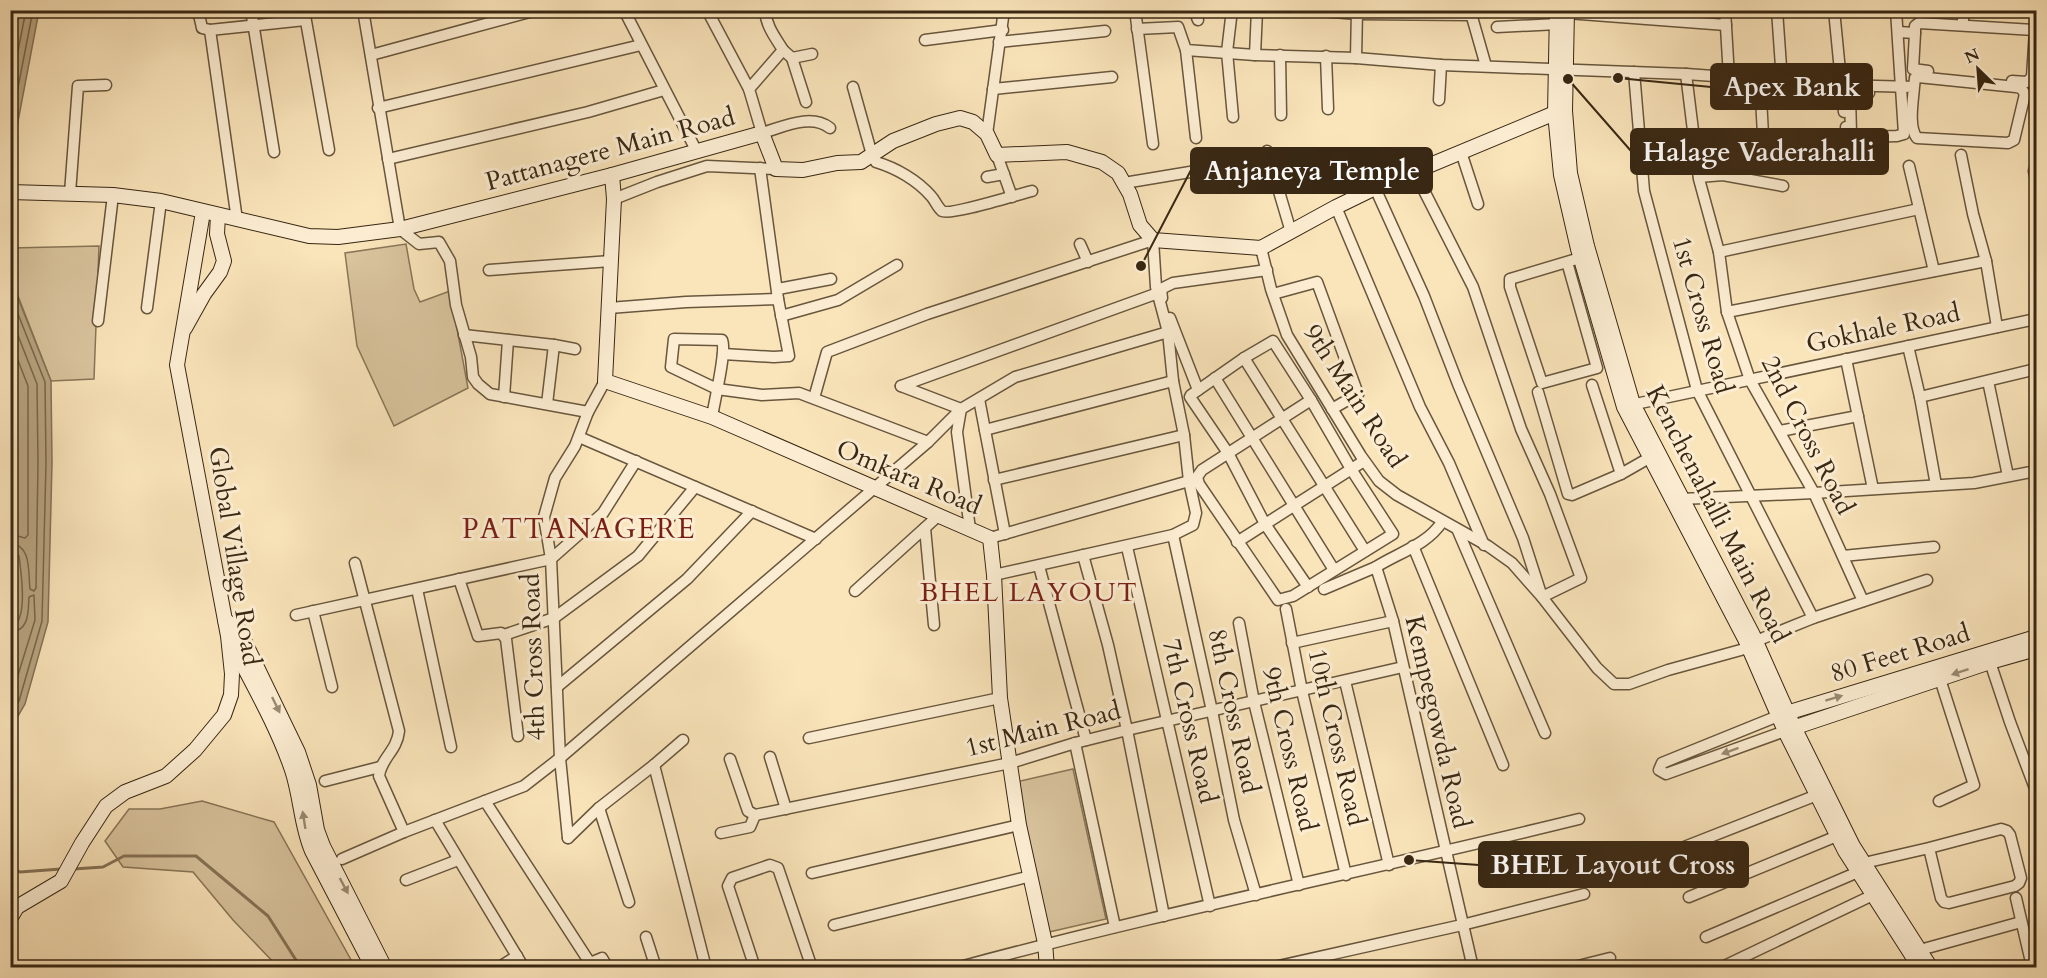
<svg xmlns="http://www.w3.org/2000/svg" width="2047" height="978" font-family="Cardo,serif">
  <rect width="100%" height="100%" fill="#fae4ba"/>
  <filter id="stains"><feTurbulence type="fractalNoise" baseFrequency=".00333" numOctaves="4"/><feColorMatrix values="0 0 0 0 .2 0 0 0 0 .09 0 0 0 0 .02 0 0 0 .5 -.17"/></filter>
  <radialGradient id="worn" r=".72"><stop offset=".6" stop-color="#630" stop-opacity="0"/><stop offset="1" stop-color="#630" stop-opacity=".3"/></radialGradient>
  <g fill="#d9c49e" stroke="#887658" stroke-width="1.5">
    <polygon points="406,244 414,289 420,302 450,291 468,388 394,426 357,346 345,253"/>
    <polygon points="99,246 94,379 51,381 11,278 11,248"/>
    <polygon points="1073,769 1106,919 1049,932 1016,782"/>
    <polygon points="202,801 274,822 355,967 278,967 233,920 193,872 123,867 105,841 129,809 160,809"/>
  </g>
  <g fill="#b8a481" stroke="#857255" stroke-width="1.5">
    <polygon points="11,10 39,11 11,158 10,11"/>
    <polygon points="10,278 51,381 52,463 48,622 25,704 11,728 10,645 16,592 10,521"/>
  </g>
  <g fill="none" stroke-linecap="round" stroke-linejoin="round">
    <g stroke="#78664a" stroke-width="1.5">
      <polyline points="10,92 26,10"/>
      <polyline points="10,129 33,10"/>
      <polyline points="10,294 45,382 46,463 42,621 19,701 10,716"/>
      <path d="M10,315L37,384L38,463L36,588L34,591L30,589C28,573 32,545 10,543"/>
      <polyline points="10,340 28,386 28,535 25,538 10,534"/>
      <path d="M10,551L16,552L19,556C21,572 27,611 16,624L10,625"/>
      <path d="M10,632C30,631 28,611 29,597L34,595L35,620L10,701"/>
    </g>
    <g stroke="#857255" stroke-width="3">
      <polyline points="10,867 20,872 61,869"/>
      <polyline points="74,869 103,867 124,856 196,856 268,916 301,968"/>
    </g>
    <g stroke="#68563d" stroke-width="13">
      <g id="street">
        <polyline points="198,10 202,28 210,30 237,220"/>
        <polyline points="251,10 274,152"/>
        <polyline points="304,10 329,150"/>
        <polyline points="363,10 400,229 419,244 439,242 450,261 456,305 471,357 473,377 478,384 490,394 588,412"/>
        <polyline points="624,10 696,150"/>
        <polyline points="707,10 749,89"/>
        <path d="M765,10C766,26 775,37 783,50L749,89L762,133C783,127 811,113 830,128"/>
        <polyline points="1135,10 1153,144"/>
        <polyline points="1194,10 1198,20"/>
        <polyline points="1308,10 1357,14 1471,15"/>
        <polyline points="1470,10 1486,66"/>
        <polyline points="1725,10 1729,77"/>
        <polyline points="1777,10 1782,81"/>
        <polyline points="1834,10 1844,112"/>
        <polyline points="1921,10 1921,12"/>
        <polyline points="1567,13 1726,25"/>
        <polyline points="1231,18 1227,52 1233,117"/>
        <polyline points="1963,20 1963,10"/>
        <polyline points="1497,27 1558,24"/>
        <path d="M1137,29L1178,27L1186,50L1255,55L1356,58L1441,65L1686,74L1840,85L1914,87L1915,78L1918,77L2016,87L2021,88L2025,94L2014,140L2008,143L1917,138C1908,127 1913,101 1914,87"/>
        <polyline points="210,30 305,20"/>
        <polyline points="1898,32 1915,33 1915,26 1919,23 2035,30 2032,77 2027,82 2012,81"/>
        <polyline points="1915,33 1913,69 1928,71"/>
        <polyline points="925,40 1003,30"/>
        <polyline points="999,42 1105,31"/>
        <polyline points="783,50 792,58 806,102"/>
        <polyline points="1186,50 1196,138"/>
        <polyline points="371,55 537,10"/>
        <polyline points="1255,55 1257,10"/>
        <polyline points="1280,55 1281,115"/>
        <polyline points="1326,56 1328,109"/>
        <polyline points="792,58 812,54"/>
        <polyline points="1356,58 1357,10"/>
        <polyline points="1634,72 1644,191 1697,390 1813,618"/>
        <polyline points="1686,74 1699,179 1719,252 1727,312 1750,380 1814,493 1863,601"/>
        <polyline points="1760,79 1763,135"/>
        <path d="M853,87L872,155L876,162C896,168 917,180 931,196C935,200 937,207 942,211C950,216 1019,194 1032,191"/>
        <polyline points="993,89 1112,77"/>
        <polyline points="1869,93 1855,93 1850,96 1851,134 1857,137 1897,136 1904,134 1896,10"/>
        <polyline points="1439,100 1441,65"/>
        <polyline points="378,108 641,45"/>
        <polyline points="1846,127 1848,148"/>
        <polyline points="987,134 1004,10"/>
        <polyline points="1267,151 1291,232"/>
        <polyline points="1461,152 1478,204"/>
        <polyline points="997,155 1012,197"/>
        <polyline points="1961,155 1973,214 1986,261 1997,327"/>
        <polyline points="388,159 588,112 664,90"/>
        <polyline points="2036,164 2034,171 2036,181"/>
        <polyline points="1909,166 1934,271"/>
        <polyline points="760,168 778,299"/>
        <polyline points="987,177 1004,174"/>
        <polyline points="1699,177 1723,175 1783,186"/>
        <polyline points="1124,183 1232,165"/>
        <polyline points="1375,188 1424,296 1458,384 1523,538 1542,597 1581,578 1550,494 1521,429 1473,287 1414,171"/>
        <polyline points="70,193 78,86 106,85"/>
        <polyline points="614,199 657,182 707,166 776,169"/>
        <polyline points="1336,207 1420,407 1449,463 1484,545"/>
        <polyline points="1080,244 1088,262"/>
        <polyline points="1261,248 1271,289 1287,335 1361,456 1379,481 1397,495 1488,546 1512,563 1542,597 1597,668 1614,684 1629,684 1668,670 1748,648"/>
        <polyline points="1719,252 1919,209"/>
        <polyline points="1567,262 1597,368 1542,383 1510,287 1510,279 1580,258"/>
        <polyline points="489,270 611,261"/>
        <polyline points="778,289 831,279"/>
        <polyline points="1273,294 1317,282 1358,394 1332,409"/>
        <polyline points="1162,298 1161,289 1173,283 1267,270"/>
        <polyline points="147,308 161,201"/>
        <polyline points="609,308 686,302 778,299 789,356 774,357 723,354"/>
        <polyline points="1727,312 1986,261"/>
        <polyline points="781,316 838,300 897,265"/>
        <polyline points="1170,318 1198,390"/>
        <polyline points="98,321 113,195"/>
        <polyline points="464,335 554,345 547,404"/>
        <polyline points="554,345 575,349"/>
        <polyline points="1908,346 1920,397 1936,485"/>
        <polyline points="1244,358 1365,551"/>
        <polyline points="1846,359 1873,489"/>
        <polyline points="1215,378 1334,570"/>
        <polyline points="1988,381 2008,476"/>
        <polyline points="1592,385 1621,474"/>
        <polyline points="901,386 1158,293"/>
        <polyline points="901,386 961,409 957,432 970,529"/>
        <polyline points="1538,392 1568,494 1572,495 1621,474 1649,458"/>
        <polyline points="504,397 508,340"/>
        <polyline points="1920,397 2036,369"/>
        <polyline points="814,398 827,352 927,314 1153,240 1156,287 1168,332 1173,381 1184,435 1189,481 1196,513 1193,525 1173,535 994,575"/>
        <polyline points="979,399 1005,534"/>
        <polygon points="1311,400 1351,469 1393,534 1293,596 1278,600 1199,484 1197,477 1202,470"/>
        <polyline points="1626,406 2036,319"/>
        <path d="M712,417C714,402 727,351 722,340L674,339L671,367L717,389L762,395L799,393L928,442"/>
        <polyline points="985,430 1173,381"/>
        <polyline points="1780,431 1858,416"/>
        <polyline points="579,437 816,539"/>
        <polyline points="994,480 1184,435"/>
        <polyline points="1681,499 1814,493 1974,483 2036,471"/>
        <path d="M1442,522C1427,545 1398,553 1376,567L1393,621L1473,968"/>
        <polyline points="925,528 934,625"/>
        <polyline points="1458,531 1545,733"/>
        <polyline points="1173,535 1212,711 1234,820 1256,895"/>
        <polyline points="990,538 1189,481"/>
        <polyline points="1237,542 1364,461"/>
        <polyline points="1413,546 1503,765"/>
        <polyline points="1127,547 1210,906"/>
        <polyline points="1083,555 1108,645 1127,730 1164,916"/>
        <polyline points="1843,556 1934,547"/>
        <path d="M355,563L399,731C397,751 381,758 379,776L404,832"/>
        <polyline points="1039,566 1086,740"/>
        <polyline points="459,579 478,636 501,633 506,639 518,736"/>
        <polyline points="1308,587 1265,524 1228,453 1190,397 1191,395 1244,358 1273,341 1311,400"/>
        <polyline points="417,589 451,747"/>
        <polyline points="1324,589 1376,567"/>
        <polyline points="855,591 938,516"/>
        <polyline points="1286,609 1302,691 1346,875"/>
        <polyline points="313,611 332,687"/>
        <polyline points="296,615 551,559 603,513 636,461"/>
        <polyline points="1239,623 1254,702 1299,885"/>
        <polyline points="504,635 554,618 638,556 695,487"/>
        <polyline points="1756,641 1813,618 1927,580"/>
        <polyline points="1292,643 1393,621"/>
        <polyline points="1990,662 2010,722 2036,791"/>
        <polyline points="1345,681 1389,865"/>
        <polyline points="557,687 687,579 752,511"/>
        <polyline points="1778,716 1662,763 1659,770 1666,774 1785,731"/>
        <polyline points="809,738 1000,698"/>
        <polyline points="1075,743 1115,927"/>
        <polyline points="770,757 786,809"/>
        <polyline points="730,759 748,811 755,815 1010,763 1075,743 1127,730 1403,667"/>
        <polyline points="654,765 683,740"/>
        <polyline points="325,781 380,767"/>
        <polyline points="485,801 590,963 602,958 608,968"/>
        <polyline points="1939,801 1974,785 1940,679"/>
        <polyline points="599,808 629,902"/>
        <polyline points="435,820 524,968"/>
        <polyline points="721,833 750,827 755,815"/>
        <polyline points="568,838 560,758 551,559 544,517 555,478 575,446 588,412 605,381"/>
        <polyline points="568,838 599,808 654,765 706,968"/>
        <polyline points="1674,851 1817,795"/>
        <polyline points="342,859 404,832 524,786 560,758 928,442 961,409 1015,377 1168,332"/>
        <polyline points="1864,863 1929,848 1941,898 1944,902 1949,903 2015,886 2019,883 2021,878 2010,835 2007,831 2001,829 1929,848"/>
        <polyline points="812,873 1019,825"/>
        <polyline points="406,880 458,860"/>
        <polyline points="1689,897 1837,836"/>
        <polyline points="2016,898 2031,962 2030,968"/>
        <polyline points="834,925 1031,876"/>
        <polyline points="646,937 656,968"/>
        <polyline points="1706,937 1858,872"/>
        <polyline points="1920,950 2021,922"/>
        <polyline points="498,968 517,956"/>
        <polyline points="755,968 728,886 732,878 770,865 778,868 812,968"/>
        <path d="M956,968C1162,912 1372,870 1579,819"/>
        <polyline points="1270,968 1462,925 1584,894"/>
        <polyline points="1570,968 1610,958"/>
        <polyline points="1720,968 1873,895"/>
      </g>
    </g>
    <g stroke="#382713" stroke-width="16">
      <g id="secondary">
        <polyline points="1557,10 1555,113 1561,175 1578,249 1624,407 1745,639 1785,731 1845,851 1920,968"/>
        <polyline points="1567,10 1565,111 1570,173 1587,246 1633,404 1753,635 1794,727 1853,846 1931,968"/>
        <polyline points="612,175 614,199 605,381 712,417 990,538 994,575 1000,698 1019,825 1045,943 1047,968"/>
        <polyline points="10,192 113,195 161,201 309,236 338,237 400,229 612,175 762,133 776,169 803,170 837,163 861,162 893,141 936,124 960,118 973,122 987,134 997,155 1067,152 1102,162 1118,173 1130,194 1140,225 1153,240 1261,248 1336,207 1375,188 1555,113 1565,111"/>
        <polyline points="185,328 204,294 220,272 224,261 217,234 218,215"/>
        <polyline points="225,620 239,630 298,752 309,785 317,830 323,846 385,968"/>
        <path d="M232,644C253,685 277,726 292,770C301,797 301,826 312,851L373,968"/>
        <polyline points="1780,715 2036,637"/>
        <polyline points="1787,730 1990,662 2036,649"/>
        <polyline points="10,919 17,907 61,881 82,843 106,806 125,792 166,776 195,750 224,715 231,695 232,674 228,636 177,365 203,212"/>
      </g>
    </g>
    <use href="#street" stroke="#fcedd2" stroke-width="10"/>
    <use href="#secondary" stroke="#fcedd2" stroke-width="14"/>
  </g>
  <defs><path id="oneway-solid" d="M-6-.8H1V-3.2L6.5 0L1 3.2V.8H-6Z" transform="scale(1.5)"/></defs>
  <g fill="#9a8a72">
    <use href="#oneway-solid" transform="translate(1960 672) rotate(162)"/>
    <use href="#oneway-solid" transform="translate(1834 698) rotate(-17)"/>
    <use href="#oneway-solid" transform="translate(276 705) rotate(64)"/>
    <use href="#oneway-solid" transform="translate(1730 751) rotate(160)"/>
    <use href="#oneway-solid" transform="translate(304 820) rotate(-99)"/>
    <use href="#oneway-solid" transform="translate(344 886) rotate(62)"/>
  </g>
  <g text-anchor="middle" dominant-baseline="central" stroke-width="6" stroke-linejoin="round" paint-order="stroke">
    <g font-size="26" fill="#382713" stroke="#fcedd2">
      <text transform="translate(610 149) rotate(-15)">Pattanagere Main Road</text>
      <text transform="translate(1703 315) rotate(74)">1st Cross Road</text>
      <text transform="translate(1883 328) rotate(-12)">Gokhale Road</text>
      <text transform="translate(1355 396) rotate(57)">9th Main Road</text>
      <text transform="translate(1808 435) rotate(63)">2nd Cross Road</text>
      <text transform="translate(909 477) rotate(23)">Omkara Road</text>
      <text transform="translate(1718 514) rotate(63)">Kenchenahalli Main Road</text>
      <text transform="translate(235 556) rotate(81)">Global Village Road</text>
      <text transform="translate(1900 653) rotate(-17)">80 Feet Road</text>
      <text transform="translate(533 657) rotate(-92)">4th Cross Road</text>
      <text transform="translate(1234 711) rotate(78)">8th Cross Road</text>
      <text transform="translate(1190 721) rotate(77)">7th Cross Road</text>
      <text transform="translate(1438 722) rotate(77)">Kempegowda Road</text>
      <text transform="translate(1043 729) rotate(-14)">1st Main Road</text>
      <text transform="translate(1337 737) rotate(77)">10th Cross Road</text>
      <text transform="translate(1290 749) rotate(77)">9th Cross Road</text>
    </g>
    <g font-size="27" letter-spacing="1.5" fill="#7a1f14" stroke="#fcedd2">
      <text x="1029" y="592">BHEL LAYOUT</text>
    </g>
    <g font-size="28" letter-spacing="1.5" fill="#7a1f14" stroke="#fcedd2">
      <text x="579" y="529">PATTANAGERE</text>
    </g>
  </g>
  <path fill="none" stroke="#382713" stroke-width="2" d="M1618 78L1711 87M1568 79L1631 151M1141 266L1191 170M1409 860L1479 865"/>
  <g fill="#382713" stroke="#fcedd2" stroke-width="2">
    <circle cx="1618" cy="78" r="6"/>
    <circle cx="1568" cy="79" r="6"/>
    <circle cx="1141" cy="266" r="6"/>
    <circle cx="1409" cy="860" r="6"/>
  </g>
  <g fill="#382713" stroke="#382713" stroke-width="2">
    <rect x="1711" y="64" width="161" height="45" rx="6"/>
    <rect x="1631" y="129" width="257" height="45" rx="6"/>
    <rect x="1191" y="148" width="241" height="45" rx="6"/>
    <rect x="1479" y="842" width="269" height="45" rx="6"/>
  </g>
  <g font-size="27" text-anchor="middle" font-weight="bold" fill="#fff">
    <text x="1792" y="96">Apex Bank</text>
    <text x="1759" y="161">Halage Vaderahalli</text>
    <text x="1312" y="180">Anjaneya Temple</text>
    <text x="1613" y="874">BHEL Layout Cross</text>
  </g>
  <rect width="2047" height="978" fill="none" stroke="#fae4ba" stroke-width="36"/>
  <rect x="12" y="12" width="2023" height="954" fill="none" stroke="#382713" stroke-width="3"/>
  <rect x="18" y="18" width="2011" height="942" fill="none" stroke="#382713" stroke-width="1.5"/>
  <g transform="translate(1978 69) rotate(335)" stroke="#fcedd2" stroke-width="4.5" paint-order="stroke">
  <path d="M0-4.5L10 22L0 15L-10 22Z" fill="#382713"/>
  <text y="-9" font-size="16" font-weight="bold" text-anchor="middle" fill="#382713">N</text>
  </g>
  <rect width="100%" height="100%" filter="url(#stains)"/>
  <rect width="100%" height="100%" fill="url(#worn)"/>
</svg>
